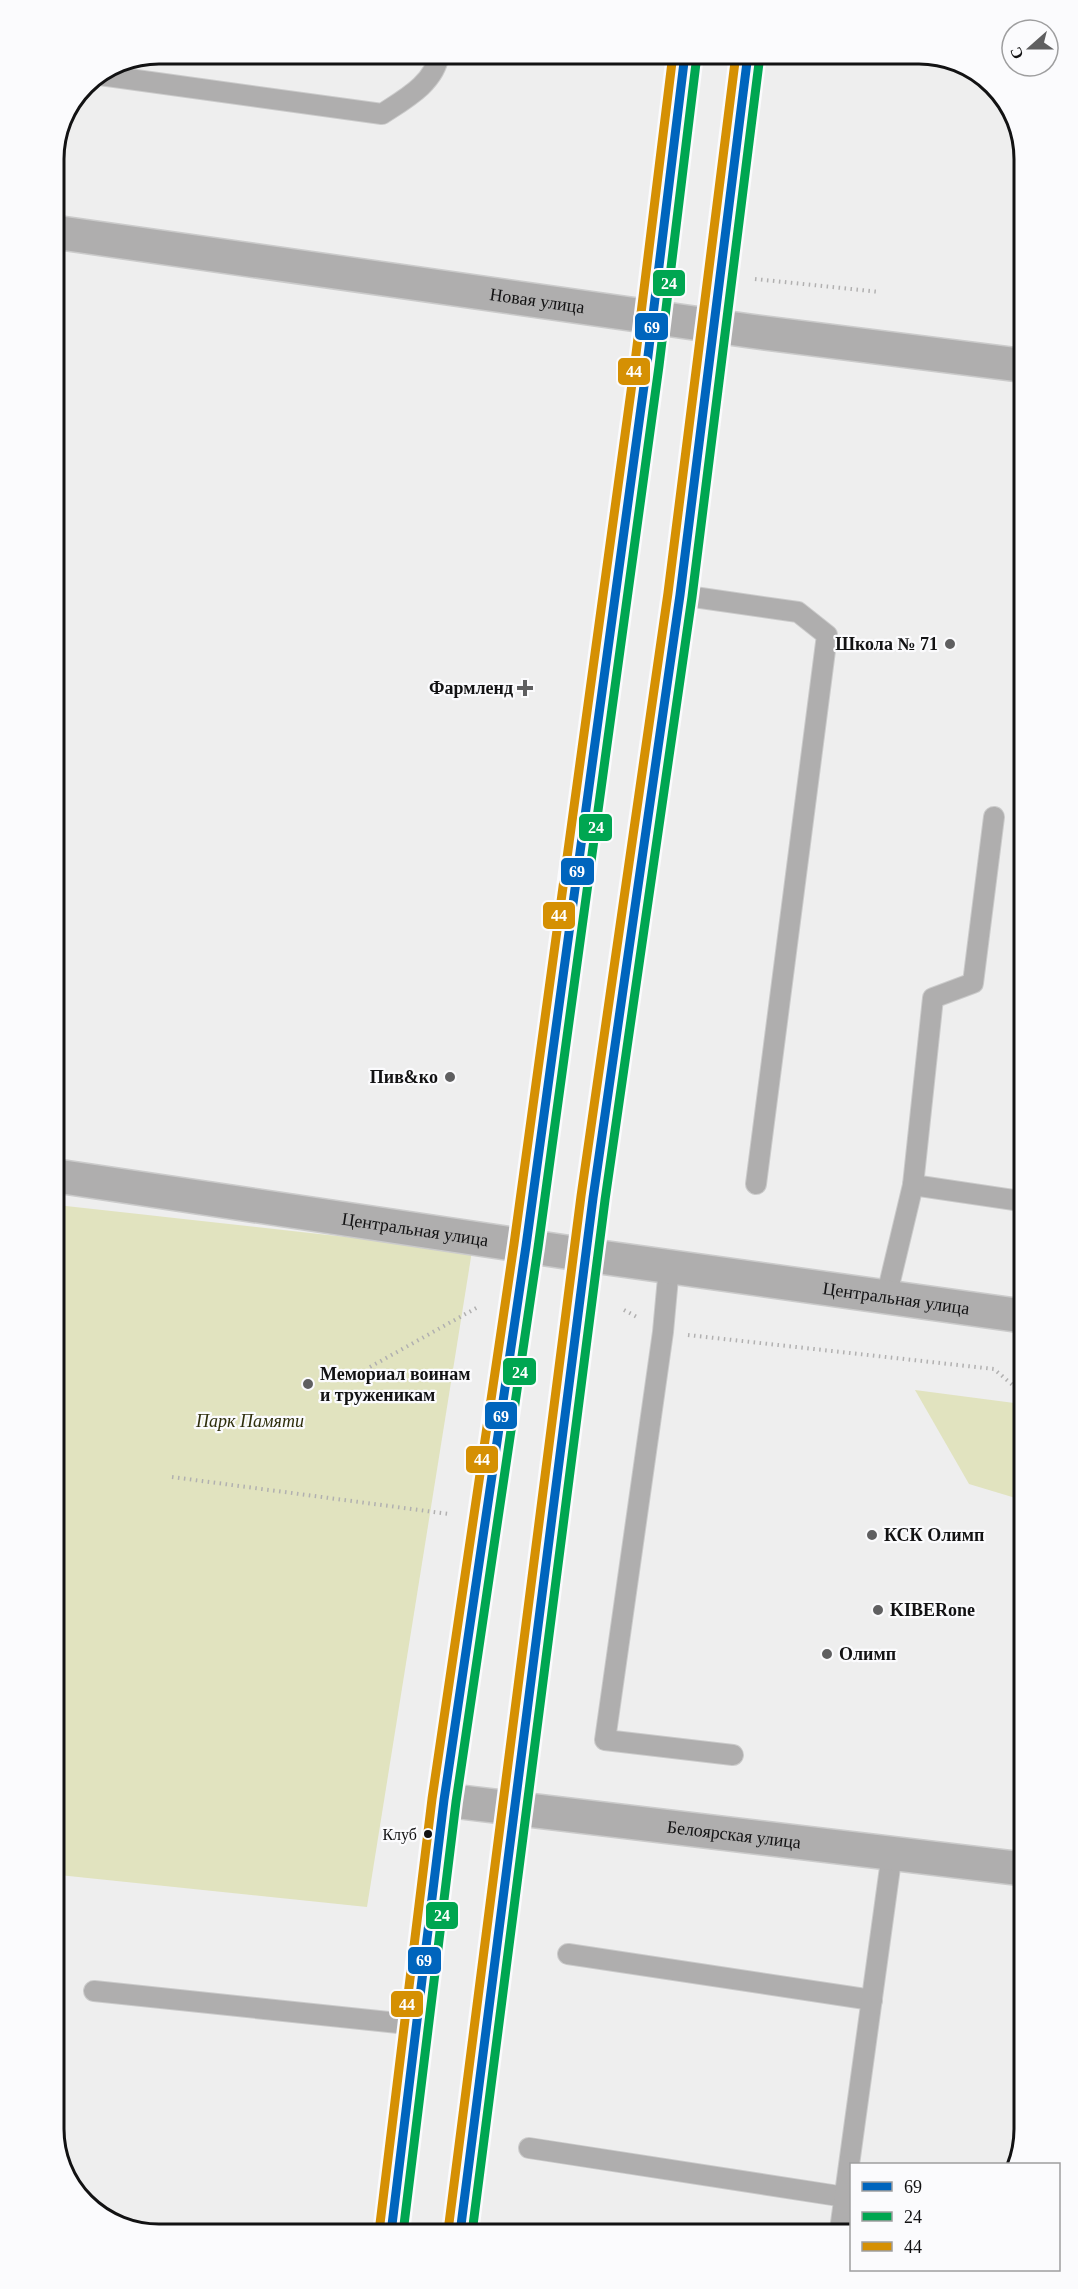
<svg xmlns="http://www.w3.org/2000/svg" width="1078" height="2289" font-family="Georgia,serif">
  <rect width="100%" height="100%" fill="#eee"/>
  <g fill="#e1e3bf">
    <polygon points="57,1205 472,1251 367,1907 59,1875"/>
    <polygon points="915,1390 1022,1404 1022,1500 969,1484"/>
  </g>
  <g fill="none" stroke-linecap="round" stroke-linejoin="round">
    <g stroke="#cbcbcb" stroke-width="22">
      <g id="service">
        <path d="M100,75L382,114C405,99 435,83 439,54"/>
        <polyline points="680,595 798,612 827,635 756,1184"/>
        <polyline points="913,1185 1021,1201"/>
        <polyline points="669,1267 663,1332 605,1740 733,1755"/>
        <polyline points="886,1298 913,1185 933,998 973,983 994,817"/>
        <polyline points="568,1954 872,2000"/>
        <polyline points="94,1991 417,2025"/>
        <polyline points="529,2148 845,2197"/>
        <polyline points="840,2230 892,1853"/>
      </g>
    </g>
    <g stroke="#cbcbcb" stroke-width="36">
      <g id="minor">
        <path id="s1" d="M54,232L750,331L1019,365"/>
        <path id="s2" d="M444,1800L1023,1869"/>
      </g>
    </g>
    <g stroke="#cbcbcb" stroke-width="36">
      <g id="tertiary">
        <path id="s3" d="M57,1176L586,1255L1022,1316"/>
        <polyline points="391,2233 444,1800 526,1246 647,364 685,54"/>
        <polyline points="460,2233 593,1198 680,595 748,54"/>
      </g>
    </g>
    <g stroke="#b1b0b0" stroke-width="4" stroke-dasharray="1.5 4.5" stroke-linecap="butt">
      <polyline points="755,279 880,292"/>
      <polyline points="624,1310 637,1317"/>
      <polyline points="688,1335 994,1369 1022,1393"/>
      <polyline points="370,1367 478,1307"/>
      <polyline points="172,1477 449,1514"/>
    </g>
    <use href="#service" stroke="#afaeae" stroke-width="20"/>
    <use href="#minor" stroke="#afaeae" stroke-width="33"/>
    <use href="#tertiary" stroke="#afaeae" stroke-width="33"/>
    <g stroke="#fbfbfd" stroke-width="14">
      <g id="bus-1">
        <polyline points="391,2233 444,1800 526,1246 647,364 685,54"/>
        <polyline points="460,2233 593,1198 680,595 748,54"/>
      </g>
    </g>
    <g stroke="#fbfbfd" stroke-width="14">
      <g id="bus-2">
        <polyline points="403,2233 456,1802 538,1248 659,366 697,55"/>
        <polyline points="472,2233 605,1200 692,597 760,55"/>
      </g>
    </g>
    <g stroke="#fbfbfd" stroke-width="14">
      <g id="bus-3">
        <polyline points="448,2231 581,1196 668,593 736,54"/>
        <polyline points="379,2232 432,1799 514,1244 635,362 673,54"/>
      </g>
    </g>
    <use href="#bus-1" stroke="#0065bd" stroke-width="9"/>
    <use href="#bus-2" stroke="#00a651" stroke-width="9"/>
    <use href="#bus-3" stroke="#d59003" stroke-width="9"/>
  </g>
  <g fill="#5f5f60" stroke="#fbfbfd" stroke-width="2">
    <circle cx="950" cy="644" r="6"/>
    <path d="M522 679h6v6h6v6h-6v6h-6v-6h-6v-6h6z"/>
    <circle cx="450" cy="1077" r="6"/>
    <circle cx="308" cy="1384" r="6"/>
    <circle cx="872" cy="1535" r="6"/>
    <circle cx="878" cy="1610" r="6"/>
    <circle cx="827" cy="1654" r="6"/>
  </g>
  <circle fill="#121213" stroke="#fbfbfd" stroke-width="2" cx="428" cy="1834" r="5"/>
  <g text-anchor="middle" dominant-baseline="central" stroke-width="4.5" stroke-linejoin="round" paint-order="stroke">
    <g font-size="16" fill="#121213" stroke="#fbfbfd" text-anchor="end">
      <text x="417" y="1834">Клуб</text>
    </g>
    <g font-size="18" fill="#121213" stroke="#fbfbfd">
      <text stroke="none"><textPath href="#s1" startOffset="488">Новая улица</textPath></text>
      <text stroke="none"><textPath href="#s3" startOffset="362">Центральная улица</textPath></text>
      <text stroke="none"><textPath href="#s3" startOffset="848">Центральная улица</textPath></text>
      <text stroke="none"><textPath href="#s2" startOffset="292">Белоярская улица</textPath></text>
    </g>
    <g font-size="18" font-weight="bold" fill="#121213" stroke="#fbfbfd" text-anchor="start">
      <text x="938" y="644" text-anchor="end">Школа № 71</text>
      <text x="513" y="688" text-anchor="end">Фармленд</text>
      <text x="438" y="1077" text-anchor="end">Пив&amp;ко</text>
      <text x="320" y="1374">Мемориал воинам<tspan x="320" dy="21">и труженикам</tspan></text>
      <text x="884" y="1535">КСК Олимп</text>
      <text x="890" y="1610">KIBERone</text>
      <text x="839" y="1654">Олимп</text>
    </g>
    <g font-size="18" font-style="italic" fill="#2e2e0c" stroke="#fbfbfd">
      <text x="250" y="1421">Парк Памяти</text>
    </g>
  </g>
  <path d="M0 0H1078V2289H0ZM159 64H919A95 95 0 0 1 1014 159V2129A95 95 0 0 1 919 2224H159A95 95 0 0 1 64 2129V159A95 95 0 0 1 159 64Z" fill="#fbfbfd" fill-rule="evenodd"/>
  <path fill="none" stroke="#121213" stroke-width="3" d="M159 64H919A95 95 0 0 1 1014 159V2129A95 95 0 0 1 919 2224H159A95 95 0 0 1 64 2129V159A95 95 0 0 1 159 64Z"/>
  <g stroke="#fbfbfd" stroke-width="2">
    <rect x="652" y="269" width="34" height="28" rx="6" fill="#00a651"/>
    <rect x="634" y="312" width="35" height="29" rx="6" fill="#0065bd"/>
    <rect x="617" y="357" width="34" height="29" rx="6" fill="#d59003"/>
    <rect x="578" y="813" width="35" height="29" rx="6" fill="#00a651"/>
    <rect x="560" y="857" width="35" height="29" rx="6" fill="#0065bd"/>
    <rect x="542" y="901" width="34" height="29" rx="6" fill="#d59003"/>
    <rect x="502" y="1357" width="35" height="29" rx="6" fill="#00a651"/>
    <rect x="484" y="1401" width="34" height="29" rx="6" fill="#0065bd"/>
    <rect x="465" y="1445" width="34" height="29" rx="6" fill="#d59003"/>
    <rect x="425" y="1901" width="34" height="29" rx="6" fill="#00a651"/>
    <rect x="407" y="1946" width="35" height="29" rx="6" fill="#0065bd"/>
    <rect x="390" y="1990" width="34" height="28" rx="6" fill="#d59003"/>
  </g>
  <g font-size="16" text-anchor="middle" font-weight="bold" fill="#fff">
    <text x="669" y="289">24</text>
    <text x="652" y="333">69</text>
    <text x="634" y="377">44</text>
    <text x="596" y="833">24</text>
    <text x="577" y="877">69</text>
    <text x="559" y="921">44</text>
    <text x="520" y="1378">24</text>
    <text x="501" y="1422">69</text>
    <text x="482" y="1465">44</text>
    <text x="442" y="1921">24</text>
    <text x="424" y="1966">69</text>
    <text x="407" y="2010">44</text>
  </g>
  <rect x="850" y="2163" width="210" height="108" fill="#fbfbfd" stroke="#9e9e9f" stroke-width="1.5"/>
  <rect x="862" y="2182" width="30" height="9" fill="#0065bd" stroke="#9e9e9f" stroke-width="1.5"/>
  <text x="904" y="2193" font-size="18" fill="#121213">69</text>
  <rect x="862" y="2212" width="30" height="9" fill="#00a651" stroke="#9e9e9f" stroke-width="1.5"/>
  <text x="904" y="2223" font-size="18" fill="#121213">24</text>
  <rect x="862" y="2242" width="30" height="9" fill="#d59003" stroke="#9e9e9f" stroke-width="1.5"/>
  <text x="904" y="2253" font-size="18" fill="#121213">44</text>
  <g transform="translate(1030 48) rotate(249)"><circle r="28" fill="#fbfbfd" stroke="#9e9e9f" stroke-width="1.5"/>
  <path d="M0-4.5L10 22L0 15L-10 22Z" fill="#5f5f60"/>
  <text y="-9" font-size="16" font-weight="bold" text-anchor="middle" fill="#121213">С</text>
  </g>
</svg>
